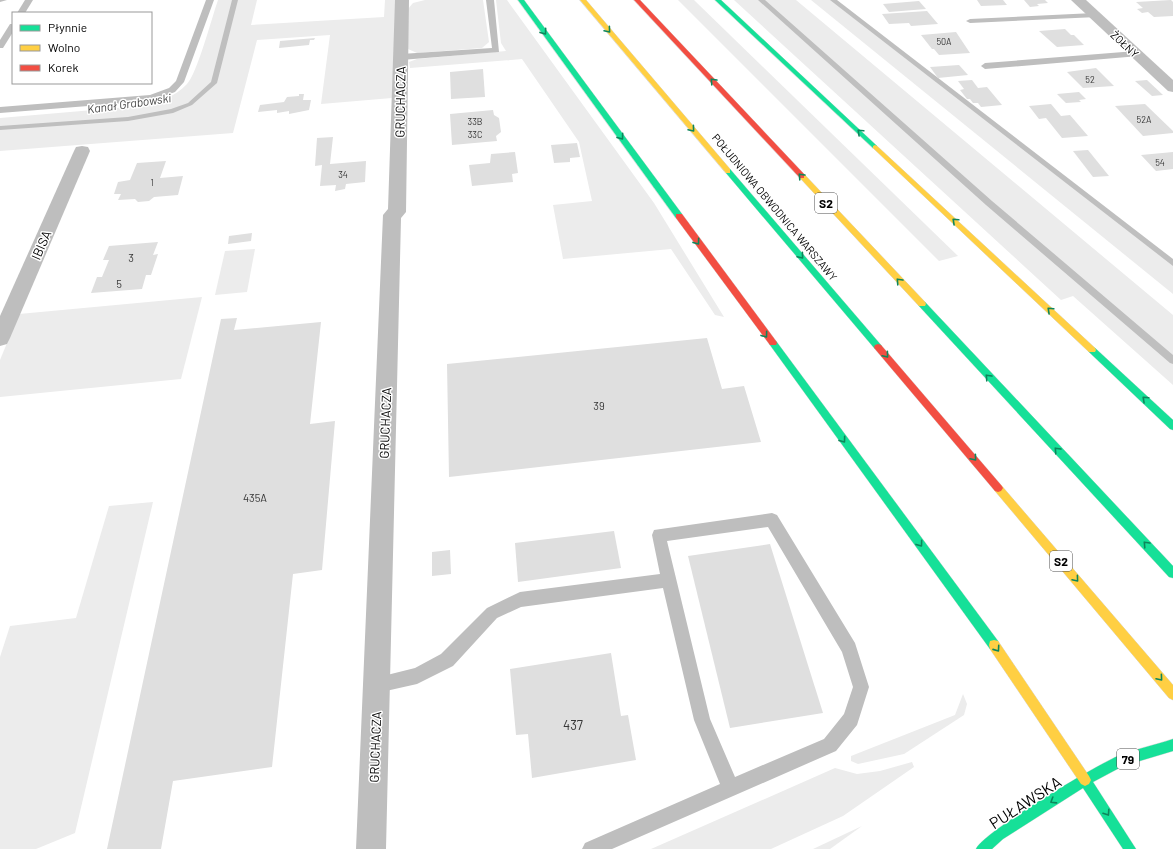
<svg xmlns="http://www.w3.org/2000/svg" width="1173" height="849" font-family="Barlow,sans-serif">
  <rect width="100%" height="100%" fill="#fff"/>
  <g fill="#ececec">
    <path d="M218,0H257L251,25L384,17L385,0H396L392,98L321,104L330,35L257,40L233,133L0,151V118L140,106C158,102 174,98 187,84C197,74 212,17 218,0Z"/>
    <polygon points="425,0 483,0 489,42 482,48 417,53 408,49 408,9 413,3"/>
    <polygon points="496,0 507,0 654,203 724,317 715,315 671,249 563,259 553,205 592,201 579,142 522,59 410,68 409,62 417,59 506,51 501,43"/>
    <polygon points="678,0 694,0 958,256 939,261"/>
    <polygon points="734,0 796,0 1173,315 1173,385 1073,296 1061,300"/>
    <polygon points="811,0 835,0 1173,262 1173,294"/>
    <polygon points="255,249 247,292 215,295 225,251"/>
    <polygon points="202,297 181,379 0,397 0,360 19,314"/>
    <polygon points="153,502 75,833 36,849 0,849 0,657 10,626 76,618 109,506"/>
    <polygon points="963,694 967,704 964,715 904,754 858,764 851,761 851,756 955,715"/>
    <polygon points="912,762 914,767 843,816 771,849 651,849 835,768 857,774 880,771"/>
    <polygon points="862,826 830,849 813,849"/>
  </g>
  <g fill="none" stroke-linecap="round" stroke-linejoin="round">
    <g fill="#bfbfbf" fill-rule="evenodd">
      <polygon points="232,0 238,0 217,83 192,105 173,113 128,121 0,130 0,126 128,117 171,109 188,103 211,82"/>
      <polygon points="758,0 765,0 992,201 1173,355 1173,364 1170,363 986,205"/>
      <polygon points="830,0 837,0 1173,259 1173,266"/>
    </g>
  </g>
  <g fill="#dfdfdf">
    <polygon points="977,0 1003,0 1007,5 981,6"/>
    <polygon points="1024,0 1045,0 1048,3 1037,4 1039,6 1030,7"/>
    <polygon points="1171,0 1173,2 1173,16 1154,17 1148,12 1142,13 1137,9 1143,8 1136,2"/>
    <polygon points="919,1 926,9 889,12 883,4"/>
    <polygon points="927,11 938,24 911,26 909,23 889,24 882,14"/>
    <polygon points="1065,29 1071,35 1074,35 1084,45 1057,47 1039,31"/>
    <polygon points="956,32 970,53 939,55 934,49 932,49 921,35"/>
    <polygon points="315,38 314,40 310,40 309,45 279,48 280,41"/>
    <polygon points="959,65 968,75 938,78 930,67"/>
    <polygon points="1096,68 1114,86 1083,88 1067,72"/>
    <polygon points="483,69 485,97 451,99 450,72"/>
    <polygon points="972,80 978,88 987,87 1002,105 981,107 978,103 973,103 970,99 967,99 960,90 964,89 958,81"/>
    <polygon points="1147,80 1163,95 1152,96 1135,81"/>
    <polygon points="1079,92 1086,99 1079,100 1081,102 1066,103 1057,94"/>
    <polygon points="299,94 304,94 303,100 311,100 309,110 289,114 289,111 277,113 277,110 258,112 260,105 284,102 287,97 299,96"/>
    <polygon points="1051,104 1061,116 1070,115 1088,136 1062,138 1046,118 1039,119 1029,106"/>
    <polygon points="1145,104 1173,131 1173,133 1143,136 1115,106"/>
    <polygon points="493,110 494,115 499,118 501,132 496,136 497,141 452,145 450,114"/>
    <polygon points="333,137 330,164 366,161 365,182 346,184 345,189 335,191 336,185 320,186 322,165 315,166 317,138"/>
    <polygon points="577,143 580,157 570,158 570,162 554,163 551,145"/>
    <polygon points="1088,150 1109,176 1093,177 1073,151"/>
    <polygon points="515,152 518,173 512,174 513,182 472,186 469,165 490,163 491,154"/>
    <polygon points="1173,152 1173,169 1156,171 1141,155"/>
    <polygon points="166,161 160,178 183,176 178,195 154,197 149,201 138,202 135,199 118,200 121,194 114,194 118,182 130,180 137,163"/>
    <polygon points="252,233 251,241 228,244 229,236"/>
    <polygon points="158,242 153,255 158,254 151,275 146,275 142,289 91,293 97,277 102,277 109,260 103,260 109,246"/>
    <polygon points="237,318 234,330 321,322 310,424 335,421 322,570 293,574 272,767 173,781 161,849 107,849 221,319"/>
    <polygon points="707,338 722,389 744,386 761,442 449,477 447,364"/>
    <polygon points="614,531 621,568 518,582 515,543"/>
    <polygon points="770,544 823,713 730,728 688,556"/>
    <polygon points="450,550 451,574 432,576 432,552"/>
    <polygon points="611,653 621,716 628,715 636,760 532,778 528,734 516,735 510,669"/>
  </g>
  <g fill="none" stroke-linecap="round" stroke-linejoin="round">
    <g stroke="#dbdbdb" stroke-width="1">
      <g id="fast">
        <polygon points="518,0 524,0 682,214 682,218 676,218"/>
        <polygon points="715,0 721,0 877,146 877,148 873,148"/>
        <polygon points="726,169 730,169 881,345 882,347 881,349 875,349 726,173"/>
        <polygon points="922,301 925,302 1173,566 1173,578 1169,577 919,306 918,304 919,302"/>
        <polygon points="773,340 776,341 998,641 999,645 998,649 994,650 990,649 770,345 769,343 770,341"/>
        <polygon points="1092,347 1095,348 1173,420 1173,430 1170,429 1089,352 1088,350 1089,348"/>
        <path d="M1173,739V751L1123,766L1093,782L1136,849H1123L1083,788L1003,839L992,849H976C983,832 1095,766 1118,756C1135,749 1155,745 1173,739Z"/>
      </g>
    </g>
    <g stroke="#dbdbdb" stroke-width="1">
      <g id="slow">
        <polygon points="580,0 586,0 730,169 730,173 726,173"/>
        <polygon points="875,145 877,146 1095,348 1096,350 1095,352 1089,352 873,148 873,146"/>
        <polygon points="800,174 804,174 925,302 926,304 925,306 919,306 800,178"/>
        <polygon points="998,484 1001,485 1173,685 1173,700 1169,698 995,491 993,488 995,485"/>
        <polygon points="994,640 998,641 1089,776 1091,780 1089,784 1085,786 1081,784 990,649 989,645 990,641"/>
      </g>
    </g>
    <g stroke="#dbdbdb" stroke-width="1">
      <g id="jam">
        <polygon points="634,0 640,0 804,174 804,178 800,178"/>
        <polygon points="676,214 682,214 776,341 777,343 776,345 770,345 676,218"/>
        <polygon points="878,344 881,345 1001,485 1003,488 1001,491 998,492 995,491 875,349 874,347 875,345"/>
      </g>
    </g>
    <g fill="#bebebe" fill-rule="evenodd">
      <polygon points="0,0 7,0 0,2"/>
      <polygon points="25,0 33,0 25,13 17,13"/>
      <polygon points="206,0 214,0 184,82 175,92 151,101 0,113 0,107 150,95 169,88 176,81"/>
      <polygon points="486,0 494,0 499,52 401,60 397,57 401,54 492,48"/>
      <polygon points="1094,13 1097,13 1097,17 970,23 966,21 970,19"/>
      <polygon points="10,24 13,24 13,32 3,48 0,48 0,40"/>
      <polygon points="1136,51 1140,54 1139,56 985,69 981,66 985,63"/>
      <path d="M772,513L777,515L855,643L869,687L857,725L836,751L612,849H582L585,843L720,784L694,720L663,588L521,607L497,618L453,666L417,684L377,693L371,691L369,685L371,679L415,668L441,654L487,608L520,592L660,574L652,535L654,530ZM768,527L842,652L853,687L844,714L824,739L735,777L710,719L667,541Z"/>
    </g>
    <g fill="#bebebe" fill-rule="evenodd">
      <polygon points="395,0 409,0 406,212 401,218 386,849 356,849 383,215 388,209"/>
      <polygon points="1071,0 1086,0 1173,80 1173,92 1168,91"/>
      <polygon points="82,146 88,147 90,151 10,338 7,344 0,346 0,316 74,151 76,147"/>
    </g>
    <use href="#fast" fill="#16e098" fill-rule="evenodd"/>
    <use href="#slow" fill="#ffcf43" fill-rule="evenodd"/>
    <use href="#jam" fill="#f24e42" fill-rule="evenodd"/>
  </g>
  <defs><path id="oneway-chevron" d="M-2-3.5L2.5 0L-2 3.5" fill="none" stroke-width="1.6" stroke-linecap="round" stroke-linejoin="round"/></defs>
  <g stroke="#0d865b">
    <use href="#oneway-chevron" transform="translate(608 30) rotate(50)"/>
    <use href="#oneway-chevron" transform="translate(544 32) rotate(54)"/>
    <use href="#oneway-chevron" transform="translate(713 81) rotate(-133)"/>
    <use href="#oneway-chevron" transform="translate(692 129) rotate(50)"/>
    <use href="#oneway-chevron" transform="translate(860 132) rotate(-137)"/>
    <use href="#oneway-chevron" transform="translate(621 137) rotate(54)"/>
    <use href="#oneway-chevron" transform="translate(801 176) rotate(-133)"/>
    <use href="#oneway-chevron" transform="translate(955 221) rotate(-137)"/>
    <use href="#oneway-chevron" transform="translate(697 242) rotate(54)"/>
    <use href="#oneway-chevron" transform="translate(801 256) rotate(50)"/>
    <use href="#oneway-chevron" transform="translate(899 281) rotate(-133)"/>
    <use href="#oneway-chevron" transform="translate(1050 310) rotate(-137)"/>
    <use href="#oneway-chevron" transform="translate(765 335) rotate(54)"/>
    <use href="#oneway-chevron" transform="translate(886 355) rotate(50)"/>
    <use href="#oneway-chevron" transform="translate(988 377) rotate(-133)"/>
    <use href="#oneway-chevron" transform="translate(1145 399) rotate(-137)"/>
    <use href="#oneway-chevron" transform="translate(843 440) rotate(54)"/>
    <use href="#oneway-chevron" transform="translate(1057 450) rotate(-133)"/>
    <use href="#oneway-chevron" transform="translate(974 458) rotate(50)"/>
    <use href="#oneway-chevron" transform="translate(920 544) rotate(54)"/>
    <use href="#oneway-chevron" transform="translate(1146 544) rotate(-133)"/>
    <use href="#oneway-chevron" transform="translate(1076 579) rotate(50)"/>
    <use href="#oneway-chevron" transform="translate(997 649) rotate(55)"/>
    <use href="#oneway-chevron" transform="translate(1160 678) rotate(50)"/>
    <use href="#oneway-chevron" transform="translate(1053 801) rotate(148)"/>
    <use href="#oneway-chevron" transform="translate(1107 813) rotate(57)"/>
  </g>
  <g text-anchor="middle" dominant-baseline="central" stroke-width="3" stroke-linejoin="round" paint-order="stroke">
    <g font-size="9" fill="#383838">
      <text x="944" y="41">50A</text>
      <text x="1090" y="79">52</text>
      <text x="1144" y="119">52A</text>
      <text x="475" y="121">33B</text>
      <text x="475" y="134">33C</text>
      <text x="1160" y="162">54</text>
      <text x="343" y="174">34</text>
      <text x="152" y="182">1</text>
    </g>
    <g font-size="11" fill="#000" stroke="#fff">
      <text transform="translate(1125 44) rotate(43)">ŻOŁNY</text>
      <text transform="translate(775 207) rotate(50)">POŁUDNIOWA OBWODNICA WARSZAWY</text>
    </g>
    <g font-size="11" fill="#383838">
      <text x="131" y="257">3</text>
      <text x="119" y="283">5</text>
      <text x="599" y="405">39</text>
      <text x="255" y="497">435A</text>
    </g>
    <g font-size="12" font-style="italic" fill="#444" stroke="#fff">
      <text transform="translate(129 103) rotate(-8)">Kanał Grabowski</text>
    </g>
    <g fill="#fff" stroke="#4c4c4c" stroke-width="1">
      <rect x="815" y="193" width="22" height="20" rx="3"/>
      <rect x="1050" y="551" width="22" height="20" rx="3"/>
      <rect x="1117" y="749" width="22" height="20" rx="3"/>
    </g>
    <g font-size="12" font-weight="bold" fill="#000">
      <text x="826" y="203">S2</text>
      <text x="1061" y="561">S2</text>
      <text x="1128" y="759">79</text>
    </g>
    <g font-size="13" fill="#000" stroke="#fff">
      <text transform="translate(400 102) rotate(-89)">GRUCHACZA</text>
      <text transform="translate(41 245) rotate(-66)">IBISA</text>
      <text transform="translate(385 423) rotate(-88)">GRUCHACZA</text>
      <text transform="translate(375 747) rotate(-88)">GRUCHACZA</text>
    </g>
    <g font-size="13" fill="#383838">
      <text x="573" y="725">437</text>
    </g>
    <g font-size="16" fill="#000" stroke="#fff">
      <text transform="translate(1025 802) rotate(-33)">PUŁAWSKA</text>
    </g>
  </g>
  <rect x="12" y="12" width="140" height="72" fill="#ffffff" stroke="#999999"/>
  <rect x="20" y="25" width="20" height="6" fill="#16e098" stroke="#999999"/>
  <text x="48" y="32" font-size="12" fill="#000000">Płynnie</text>
  <rect x="20" y="45" width="20" height="6" fill="#ffcf43" stroke="#999999"/>
  <text x="48" y="52" font-size="12" fill="#000000">Wolno</text>
  <rect x="20" y="65" width="20" height="6" fill="#f24e42" stroke="#999999"/>
  <text x="48" y="72" font-size="12" fill="#000000">Korek</text>
</svg>
